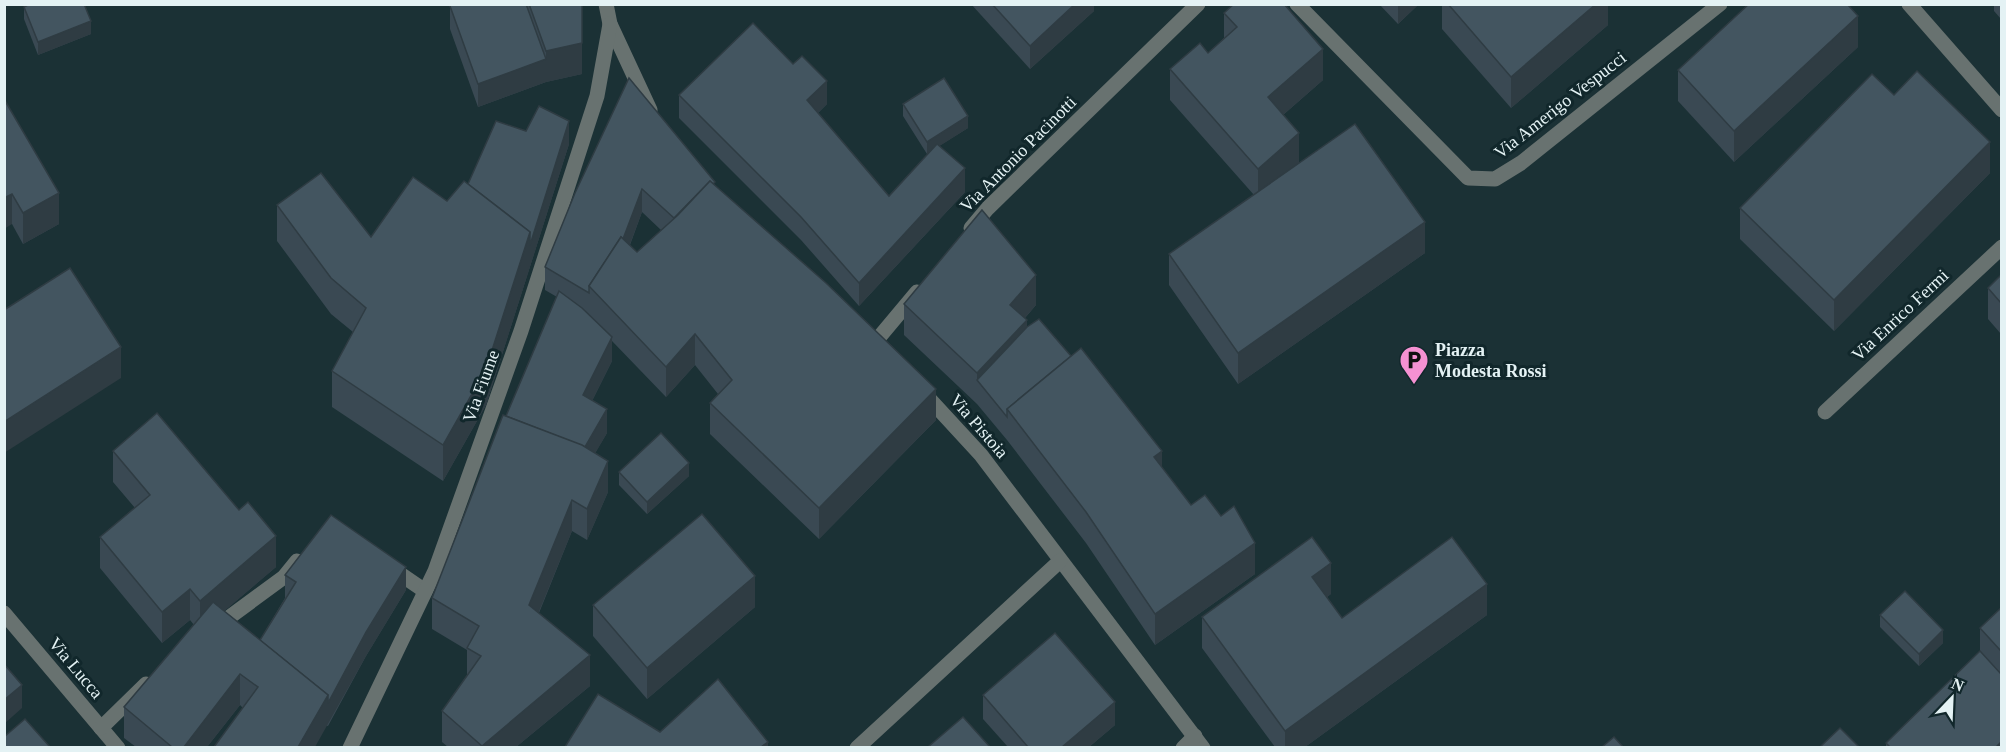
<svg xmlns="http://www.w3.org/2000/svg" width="2006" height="752" font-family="'Times New Roman',serif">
  <rect width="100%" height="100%" fill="#1b3135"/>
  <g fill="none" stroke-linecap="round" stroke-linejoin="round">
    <g stroke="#687270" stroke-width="15">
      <polyline points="606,4 610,24 650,110"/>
      <polyline points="1297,4 1468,178 1495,179 1521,163 1720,4"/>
      <polyline points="1909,4 2002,110"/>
      <polyline points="971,228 988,208 1198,4"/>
      <polyline points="876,341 917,292"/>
      <polyline points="923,392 981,455 1203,748"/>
      <polyline points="1825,412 2002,247"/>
      <polyline points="390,567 425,591"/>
      <polyline points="4,613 118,748"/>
      <polyline points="216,627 284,577 297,561"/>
      <polyline points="101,728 146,684"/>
      <polyline points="350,748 435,571 521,331 597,96 610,24"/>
      <polyline points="857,748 1060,561"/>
      <polyline points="1183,748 1195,736"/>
    </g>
  </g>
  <g fill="#3a4953" fill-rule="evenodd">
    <polygon points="453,4 582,4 582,74 546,82 478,107 450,29 450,6"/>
    <polygon points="971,4 1094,4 1094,11 1030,69"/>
    <polygon points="1379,4 1419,4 1398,24"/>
    <polygon points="1442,4 1608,4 1608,25 1511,108 1442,29"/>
    <polygon points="1994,4 2001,4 2001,19 1994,11"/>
    <polygon points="24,7 91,34 38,55 24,19"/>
    <polygon points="1224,13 1323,80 1283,115 1299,163 1425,253 1238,384 1169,285 1169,254 1254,195 1170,100 1170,69 1208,53 1224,38"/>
    <polygon points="1858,47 1734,162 1678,101 1678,70"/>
    <polygon points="679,95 827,104 818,113 889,196 929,153 927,154 903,116 903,104 968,128 939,146 965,192 859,306 801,240 679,118"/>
    <polygon points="1894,95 1990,173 1834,331 1740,239 1740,208"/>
    <polygon points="4,99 59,224 23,244 12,224"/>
    <polygon points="526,131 569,144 486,405 443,481 332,407 332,371 353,332 331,314 277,241 277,205 371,237 447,201 468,184"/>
    <path d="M715,186L936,420L819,539L710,434V403L718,394L695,365L666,397L612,341V361L592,401L607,433L595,453L608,492L587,540L572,531L539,613L590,686L516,747H448L442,742V711L467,675V650L432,629V598L506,416L557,297L545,290V267L575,193ZM642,212L661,230L637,252L630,245Z"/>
    <polygon points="2001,275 2001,334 1988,319 1988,288"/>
    <polygon points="904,304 1036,305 1025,318 1027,327 1162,468 1191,505 1255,574 1155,645 1086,543 1007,440 977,404 904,335"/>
    <polygon points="113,451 276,567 224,611 260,640 285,598 285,575 406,590 366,656 328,726 243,708 240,705 207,747 136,747 124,738 124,707 194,625 190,620 162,643 100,568 100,537 135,508 113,482"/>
    <polygon points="619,472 689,476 647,514 619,485"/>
    <polygon points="1331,594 1327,597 1342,618 1487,615 1305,747 1275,747 1202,648 1202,617"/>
    <polygon points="593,605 755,607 647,699 593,636"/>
    <polygon points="2001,608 2001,747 1886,747 1886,743 1980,651 1980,628"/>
    <polygon points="1880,615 1943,643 1919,666 1880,627"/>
    <polygon points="983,695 1115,725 1089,747 1008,747 983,719"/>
  </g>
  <g fill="#2f3c43">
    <polygon points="1075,4 1094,4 1094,11 1030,69 1030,46"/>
    <polygon points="1398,4 1419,4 1398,24"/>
    <polygon points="1596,4 1608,4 1608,25 1511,108 1511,77"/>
    <polygon points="1858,16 1858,47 1734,162 1734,131"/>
    <polygon points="91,21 91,34 38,55 38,42"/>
    <polygon points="582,43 582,74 546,82 478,107 478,84 546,59 546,51"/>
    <polygon points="1323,49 1323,80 1268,128 1268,97"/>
    <polygon points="827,81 827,104 807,123 807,100"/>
    <polygon points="968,116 968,128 927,154 927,142"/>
    <polygon points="569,121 569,144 486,405 443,481 443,445"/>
    <polygon points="1299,133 1299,164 1258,200 1258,169"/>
    <polygon points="1990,142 1990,173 1834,331 1834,300"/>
    <polygon points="965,168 965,192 859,306 859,283"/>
    <polygon points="642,189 642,212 621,268 592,289"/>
    <polygon points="59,193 59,224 23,244 23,213"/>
    <polygon points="12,194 12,224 4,229 4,198"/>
    <polygon points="1425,222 1425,253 1238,384 1238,353"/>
    <polygon points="1036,275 1036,305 1010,335 1010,305"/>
    <polygon points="1027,320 1027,351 977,380 977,373"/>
    <polygon points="695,334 695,365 666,397 666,367"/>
    <polygon points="612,337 612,361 583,419 583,395"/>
    <polygon points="121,347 121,378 4,453 4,422"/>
    <polygon points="936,389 936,420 819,539 819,508"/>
    <polygon points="607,409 607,433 582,476 582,453"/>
    <polygon points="1162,451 1162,482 1154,457"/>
    <polygon points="608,461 608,492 587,540 587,509"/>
    <polygon points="689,463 689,476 647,514 647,502"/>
    <polygon points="572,500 572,531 529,636 529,605"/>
    <polygon points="276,536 276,567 200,632 200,601"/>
    <polygon points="1255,543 1255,574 1155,645 1155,614"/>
    <polygon points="1331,563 1331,594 1312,608 1312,577"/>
    <polygon points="406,567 406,590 366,656 315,747 298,747 328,695"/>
    <polygon points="755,576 755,607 647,699 647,668"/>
    <polygon points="1487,584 1487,615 1305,747 1285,747 1285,731"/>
    <polygon points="190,589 190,620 162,643 162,612"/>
    <polygon points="1943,630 1943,643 1919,666 1919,654"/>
    <polygon points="590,655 590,686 516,747 482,747 482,746"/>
    <polygon points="240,674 240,705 207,747 184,747"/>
    <polygon points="22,685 22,708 4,724 4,700"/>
    <polygon points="1115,702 1115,725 1089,747 1062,747"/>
    <polygon points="768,742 768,747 761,747"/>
    <polygon points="2001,742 2001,747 1996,747"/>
  </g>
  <g fill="#435560" stroke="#2f3c43" stroke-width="1.5">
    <polygon points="30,4 84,4 91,21 38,42 24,7"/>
    <polygon points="453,4 526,4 546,59 478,84 450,6"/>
    <polygon points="529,4 582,4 582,43 546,51"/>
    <polygon points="992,4 1075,4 1030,46"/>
    <polygon points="1234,4 1284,4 1323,49 1268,97 1299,133 1258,169 1170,69 1200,43 1208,53 1237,27 1224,13"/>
    <polygon points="1448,4 1596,4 1511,77"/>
    <polygon points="1749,4 1847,4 1858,16 1734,131 1678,70"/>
    <polygon points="753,23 793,64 802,56 827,81 807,100 889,196 937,144 965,168 859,283 801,217 679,95"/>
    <polygon points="1917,71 1990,142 1834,300 1740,208 1872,74 1894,95"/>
    <polygon points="629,78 715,182 713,184 710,181 674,218 642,189 623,239 621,237 589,286 589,293 545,267 575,193"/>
    <polygon points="944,78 968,116 927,142 903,104"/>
    <polygon points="4,99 59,193 23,213 12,194 4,198"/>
    <polygon points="539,106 569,121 530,245 530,232 468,184 496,121 526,131"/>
    <polygon points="1355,124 1425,222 1238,353 1169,254"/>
    <polygon points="321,173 371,237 413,177 447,201 464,181 530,232 486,369 443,445 332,371 366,308 331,278 277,205"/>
    <polygon points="710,181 826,283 936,389 819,508 710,403 732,380 695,334 666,367 589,286 621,237 637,252 678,215"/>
    <polygon points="982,210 1036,275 1010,305 1027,320 977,373 904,304"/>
    <polygon points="70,268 121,347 4,422 4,310"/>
    <polygon points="2001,275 2001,303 1988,288"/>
    <polygon points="559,291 582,308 612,337 583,395 607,409 585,447 506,416"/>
    <polygon points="1039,319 1071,356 1007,409 1007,417 977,380 1027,327"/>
    <polygon points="1081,348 1162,451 1154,457 1191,505 1205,495 1221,516 1234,506 1255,543 1155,614 1086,512 1007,409"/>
    <polygon points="157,413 239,510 248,502 276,536 200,601 190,589 162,612 100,537 150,495 113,451"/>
    <polygon points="503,415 582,445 608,461 587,509 572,500 529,605 590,655 482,746 442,711 481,656 467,648 479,626 432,598"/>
    <polygon points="661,433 689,463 647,502 619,472"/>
    <polygon points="702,514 755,576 647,668 593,605"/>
    <polygon points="331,515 406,567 366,632 328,703 328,695 260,640 296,582 285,575"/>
    <polygon points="1312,537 1331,563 1312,577 1342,618 1452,537 1487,584 1285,731 1202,617"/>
    <polygon points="1905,591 1943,630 1919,654 1880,615"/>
    <polygon points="213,602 328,695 298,747 214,747 258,687 240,674 184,747 172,747 124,707"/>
    <polygon points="2001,608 2001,651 1980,628"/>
    <polygon points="1055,633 1115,702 1062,747 1028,747 983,695"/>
    <polygon points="1980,651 2001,674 2001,742 1996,747 1890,747 1886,743"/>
    <polygon points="4,664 22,685 4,700"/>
    <polygon points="718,679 768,742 761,747 565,747 598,694 660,732"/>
    <polygon points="963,717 990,747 928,747"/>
    <polygon points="25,719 50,747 4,747 4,737"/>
    <polygon points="1840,728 1859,747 1820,747"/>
    <polygon points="1614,737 1623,747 1602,747"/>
  </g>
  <defs>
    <g id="parking-pin" transform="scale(1.5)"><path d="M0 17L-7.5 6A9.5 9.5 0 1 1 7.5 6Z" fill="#f591d2" stroke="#11272b"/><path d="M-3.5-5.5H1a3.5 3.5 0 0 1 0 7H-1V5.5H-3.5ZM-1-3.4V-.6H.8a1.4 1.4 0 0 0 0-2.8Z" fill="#111"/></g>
  </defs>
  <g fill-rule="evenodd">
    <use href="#parking-pin" x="1414" y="360"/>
  </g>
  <g text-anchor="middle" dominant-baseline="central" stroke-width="6" stroke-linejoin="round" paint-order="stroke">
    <g font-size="18" fill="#e4f2f4" stroke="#11272b">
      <text transform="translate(1560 105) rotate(-38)">Via Amerigo Vespucci</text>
      <text transform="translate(1018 154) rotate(-45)">Via Antonio Pacinotti</text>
      <text transform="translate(1900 315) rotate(-43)">Via Enrico Fermi</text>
      <text transform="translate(481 386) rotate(-70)">Via Fiume</text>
      <text transform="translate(979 426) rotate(49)">Via Pistoia</text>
      <text transform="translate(76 668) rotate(50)">Via Lucca</text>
    </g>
    <g font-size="18" font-weight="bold" fill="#e4f2f4" stroke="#11272b" text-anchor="start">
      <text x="1435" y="350">Piazza<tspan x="1435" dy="21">Modesta Rossi</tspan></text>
    </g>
  </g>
  <rect width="2006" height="752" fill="none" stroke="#e4f2f4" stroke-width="12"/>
  <g transform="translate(1952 698) rotate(23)" stroke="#11272b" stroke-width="4.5" paint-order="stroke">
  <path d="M0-4.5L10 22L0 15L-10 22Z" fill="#e4f2f4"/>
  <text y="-9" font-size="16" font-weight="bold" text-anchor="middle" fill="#e4f2f4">N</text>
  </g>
</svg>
